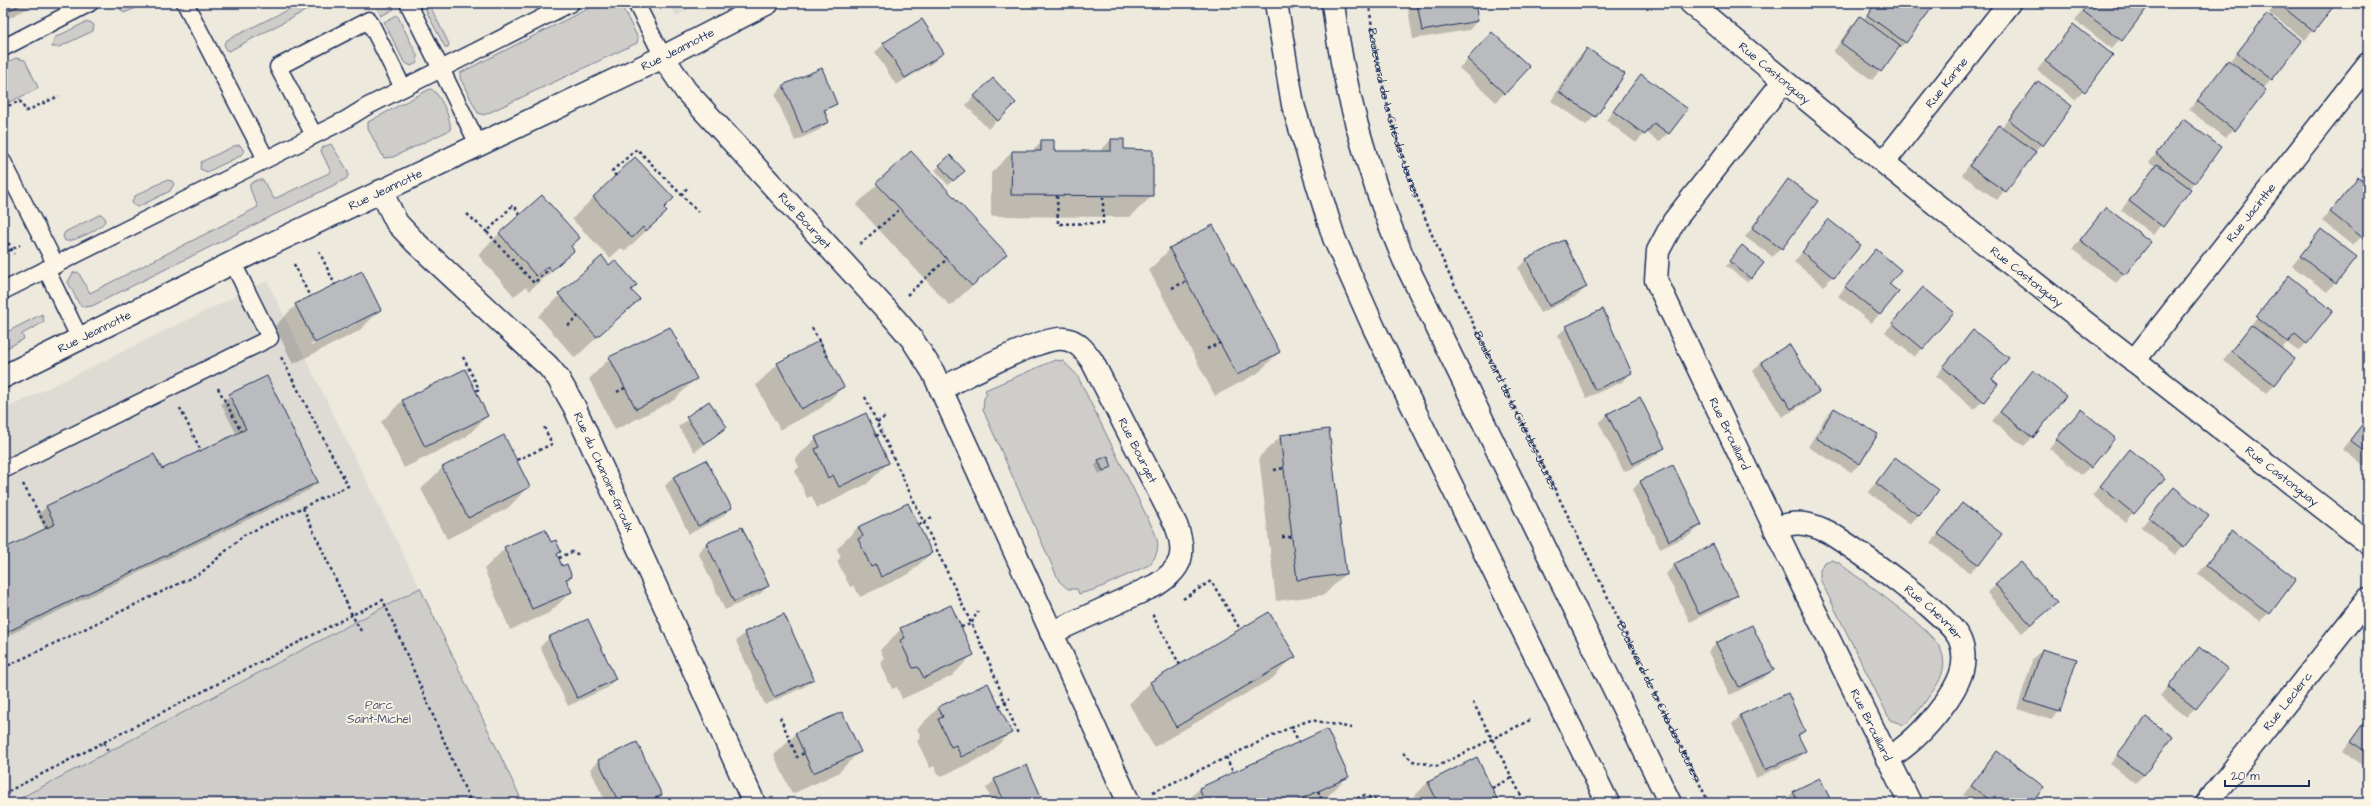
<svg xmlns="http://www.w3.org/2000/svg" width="2371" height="806" font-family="'Architects Daughter',sans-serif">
  <rect width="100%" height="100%" fill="#eee9dd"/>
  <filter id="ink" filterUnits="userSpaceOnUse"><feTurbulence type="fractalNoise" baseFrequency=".025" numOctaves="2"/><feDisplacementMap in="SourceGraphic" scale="8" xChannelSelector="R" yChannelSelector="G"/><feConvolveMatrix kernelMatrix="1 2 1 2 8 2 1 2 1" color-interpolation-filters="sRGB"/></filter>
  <g filter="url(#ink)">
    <g fill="#dedbd4">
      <polygon points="669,3 700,3 676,16"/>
      <polygon points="267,281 420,588 11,803 3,803 3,410"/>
    </g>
    <g fill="#cfcdca" stroke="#757e94">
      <polygon points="125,3 148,3 124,13 120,9"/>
      <polygon points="301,3 320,3 229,51 226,50 224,43 227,40"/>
      <polygon points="374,3 391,3 394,9 381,16"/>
      <polygon points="599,3 620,3 638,38 637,43 484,115 478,113 460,78 460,73"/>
      <polygon points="430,6 449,44 448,47 445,47 426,11 427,7"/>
      <polygon points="397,15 417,55 417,63 411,66 404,62 384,22"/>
      <polygon points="90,22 94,25 93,31 59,47 52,47 54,38 84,23"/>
      <polygon points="16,58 25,60 38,87 36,90 5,104 3,100 3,64"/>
      <path d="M430,89C438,89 453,122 450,130L393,157L384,158L368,129V122Z"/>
      <polygon points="331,144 348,171 348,176 346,179 92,306 84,307 79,304 68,282 73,273 78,272 90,293 258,207 250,189 250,184 257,180 263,180 274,199 331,172 321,151 323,147"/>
      <polygon points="240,145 244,151 240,156 207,172 200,169 201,162 234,146"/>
      <polygon points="166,180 172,181 174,184 170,191 138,207 133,205 132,201 135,196"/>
      <path d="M101,214L106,219C104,228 74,242 65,241L63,236L65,232Z"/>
      <polygon points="42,314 44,322 22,334 24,339 3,350 3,334"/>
      <path d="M1055,360L1063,361L1077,375L1154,531C1160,544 1159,554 1149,565L1097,589L1079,594L1077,589H1068L1059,581L983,410L984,398L987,394L985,390Z"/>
      <path d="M1832,560L1839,563C1859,579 1934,630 1941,650C1948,667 1940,682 1930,695C1922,706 1915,717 1904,725L1890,720L1820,579V570L1824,562Z"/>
      <polygon points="420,588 523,803 11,803"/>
    </g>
    <g fill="#0003" fill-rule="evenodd">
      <polygon points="3,3 38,3 3,21"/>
      <polygon points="1407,3 1474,3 1477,21 1469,30 1413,39"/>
      <polygon points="1875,3 1930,3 1933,5 1905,43 1896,51 1872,80 1833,52 1851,26 1860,18 1863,20"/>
      <polygon points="2089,3 2148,3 2112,49 2075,20"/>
      <polygon points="2277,3 2335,3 2305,40 2269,13"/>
      <polygon points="2267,16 2271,79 2226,138 2189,110"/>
      <polygon points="2074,26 2112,56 2075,100 2037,70"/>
      <polygon points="1483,42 1528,67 1496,102 1459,68"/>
      <polygon points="884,44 943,53 934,62 896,85 875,52"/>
      <polygon points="1587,50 1595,116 1586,125 1551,101 1578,58"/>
      <polygon points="821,70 836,103 824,113 828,122 819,130 795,141 775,95 783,86"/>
      <polygon points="1641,76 1668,133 1659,142 1646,132 1636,143 1606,120"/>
      <polygon points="2038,82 2071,107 1997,200 1962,175 1991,135 1999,127 2001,128"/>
      <polygon points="974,96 1015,103 988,129 966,105"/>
      <polygon points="2183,120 2194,182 2153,235 2121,210 2155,167 2149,163"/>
      <polygon points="1111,140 1123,150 1152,196 1130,217 991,216 991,173 1012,152 1031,152 1042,141 1053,152 1099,152"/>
      <polygon points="911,152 984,275 950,306 856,205"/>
      <polygon points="950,157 959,175 948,185 935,170"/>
      <polygon points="2368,159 2368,177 2360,171"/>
      <polygon points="2358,178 2368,186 2368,229 2353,246 2322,221"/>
      <polygon points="1788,181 1816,201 1773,257 1745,237"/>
      <polygon points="594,197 663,208 666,212 625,251 621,248 610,258 572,219"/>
      <polygon points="2106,208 2124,274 2116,283 2072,249"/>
      <polygon points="1828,220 1859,245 1824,286 1794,262"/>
      <polygon points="2321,230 2335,283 2327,292 2292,266"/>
      <polygon points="500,233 579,238 570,247 573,250 552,271 545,262 544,263 551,272 529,291 526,287 514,296 478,255"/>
      <polygon points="1564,242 1586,287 1577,296 1540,313 1518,268 1526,260"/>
      <polygon points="1170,249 1279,352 1258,373 1215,396 1149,270"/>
      <polygon points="1738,251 1751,278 1747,282 1726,266"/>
      <polygon points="1876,251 1888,284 1880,314 1871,323 1838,296"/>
      <polygon points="601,258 638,299 575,358 538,316"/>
      <polygon points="2289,277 2307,343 2298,351 2287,343 2281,349 2274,384 2266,393 2223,360"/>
      <polygon points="1923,288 1923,348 1914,357 1885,332"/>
      <path d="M296,305L380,310L359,331L293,364L275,326ZM356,322V324L311,346L310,345Z"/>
      <polygon points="1567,327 1631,373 1622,382 1586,398 1558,335"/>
      <polygon points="1973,331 1990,379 1997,384 1974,410 1936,376"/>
      <polygon points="610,358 695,379 674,400 615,430 589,379"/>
      <polygon points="1762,362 1817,392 1809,401 1782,417 1753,371"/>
      <polygon points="778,364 843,387 821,408 780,430 756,385"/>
      <polygon points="464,370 487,416 466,437 404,468 381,422 402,401"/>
      <polygon points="2033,371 2033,437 2024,446 1992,421"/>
      <polygon points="230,395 317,482 309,490 3,638 3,550 45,530 38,515 46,507 162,471 237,435 221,404"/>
      <polygon points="2368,400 2368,408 2364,405"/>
      <polygon points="708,403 726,427 695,452 678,427"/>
      <polygon points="1834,409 1877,435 1860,464 1851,472 1808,447 1825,418"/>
      <polygon points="1608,414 1664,448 1655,456 1624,472 1599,423"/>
      <polygon points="2368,418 2368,469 2342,449"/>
      <polygon points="2073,419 2090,467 2081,475 2049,448"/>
      <polygon points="1281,436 1345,574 1324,595 1276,601 1259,457"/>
      <polygon points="816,438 888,463 867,484 817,508 812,496 807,498 795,471 799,467 795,459"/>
      <polygon points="2130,451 2163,478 2125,522 2092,495"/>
      <polygon points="1895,459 1919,515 1910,524 1868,492"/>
      <polygon points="1099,461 1111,467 1099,474 1095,465"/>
      <polygon points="442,468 529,486 508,508 447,539 421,489"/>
      <polygon points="673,477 730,508 722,517 689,534 665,486"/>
      <polygon points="1640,482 1701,525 1692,534 1660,549 1632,490"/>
      <polygon points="2174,488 2183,546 2175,555 2141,527"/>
      <polygon points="1962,504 1978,564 1969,573 1931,543"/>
      <polygon points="858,527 931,553 909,574 860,597 854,586 850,587 837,561 841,557 837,549"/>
      <polygon points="2232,532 2269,613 2260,621 2198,574"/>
      <polygon points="550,543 560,552 556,556 561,568 571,576 566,581 571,592 549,613 510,630 484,569 505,548"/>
      <polygon points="707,543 768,586 760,594 725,610 698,552"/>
      <polygon points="1713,546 1737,595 1728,603 1690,622 1666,574 1674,565"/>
      <polygon points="2021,563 2056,603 2022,633 1987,593"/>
      <polygon points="1269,613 1294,656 1273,678 1154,747 1129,704 1150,683"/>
      <polygon points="901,629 973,654 952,676 902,699 897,687 892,689 880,662 884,658 880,650"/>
      <polygon points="745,633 813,679 804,687 765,705 736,641"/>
      <polygon points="549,638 615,679 607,688 568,706 540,647"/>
      <polygon points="1717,643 1773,670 1764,678 1730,695 1708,652"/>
      <polygon points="2199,648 2195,708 2187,717 2160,696"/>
      <polygon points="2042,650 2060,711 2051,720 2017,709 2033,658"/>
      <polygon points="939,707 1010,733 989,754 940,777 934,766 930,768 917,741 921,737 917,729"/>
      <polygon points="1740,716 1804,731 1798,737 1805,751 1796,760 1756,778 1732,724"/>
      <polygon points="2368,716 2368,769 2343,751"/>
      <polygon points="2147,718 2144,775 2135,783 2110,764"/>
      <polygon points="1326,731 1348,776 1326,798 1315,803 1185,803 1199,789"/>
      <polygon points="796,734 859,752 838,773 792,794 774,755"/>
      <polygon points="1997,753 2030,803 1974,803 1963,795"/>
      <polygon points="1477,759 1499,803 1408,803 1428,782"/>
      <polygon points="599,760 661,795 653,803 606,803 590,769"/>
      <polygon points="995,780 1042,803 993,803 986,788"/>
      <polygon points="1820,780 1831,803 1786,803 1785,801 1793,792"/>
      <polygon points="2057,800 2060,803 2054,803"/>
    </g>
    <g fill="#babbbe" stroke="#1b2f5e">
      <polygon points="3,3 24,3 3,13"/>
      <polygon points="1417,3 1475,3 1478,21 1422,31"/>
      <polygon points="1876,3 1931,3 1934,5 1906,43 1867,15"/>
      <polygon points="2090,3 2149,3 2150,4 2122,41 2083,11"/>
      <polygon points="2278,3 2336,3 2314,32"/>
      <polygon points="2267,14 2302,41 2272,80 2237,53"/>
      <polygon points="1860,16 1900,46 1881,72 1841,43"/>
      <polygon points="922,19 944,53 905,78 883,43"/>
      <polygon points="2073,24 2113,55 2085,92 2045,61"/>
      <polygon points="1492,32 1530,67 1505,94 1467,59"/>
      <polygon points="1587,48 1625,74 1596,117 1559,92"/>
      <polygon points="2228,60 2266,90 2235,131 2197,101"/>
      <polygon points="822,68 837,104 824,110 829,122 803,133 783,85"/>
      <polygon points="1641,74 1688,109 1669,134 1654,123 1645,135 1613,111"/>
      <polygon points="993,78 1016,103 998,121 974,96"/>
      <polygon points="2038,81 2072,106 2043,146 2009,120"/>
      <polygon points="2183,119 2221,147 2195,183 2156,154"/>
      <polygon points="1999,125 2036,152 2006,192 1969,166"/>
      <polygon points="1111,139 1124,139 1124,149 1153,150 1153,196 1011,195 1012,151 1041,151 1041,140 1054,140 1054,151 1111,151"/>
      <polygon points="911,151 1007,254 972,286 876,183"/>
      <polygon points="950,155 965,171 953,181 939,165"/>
      <polygon points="635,157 674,198 664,208 667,212 646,231 643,227 632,238 593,197"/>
      <polygon points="2157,164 2191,189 2163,227 2129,201"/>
      <polygon points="2358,177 2368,185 2368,231 2363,238 2330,212"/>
      <polygon points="1788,179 1818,201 1782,249 1752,228"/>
      <polygon points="542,195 580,238 571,246 574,251 551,271 548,266 536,276 499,233"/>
      <polygon points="2106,207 2151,242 2125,275 2080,240"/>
      <polygon points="1828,219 1861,245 1834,278 1802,252"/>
      <polygon points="1213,225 1280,352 1237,375 1169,248"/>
      <polygon points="2321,229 2357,257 2336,284 2300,256"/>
      <polygon points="1564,240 1587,287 1549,306 1526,259"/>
      <polygon points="1742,245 1764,263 1751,279 1729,261"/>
      <polygon points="1876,249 1901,270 1889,284 1899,292 1880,315 1845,287"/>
      <polygon points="602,256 609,265 615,260 637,285 631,290 640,299 597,337 558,294"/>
      <polygon points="362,271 381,310 315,343 295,304"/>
      <polygon points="2289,275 2333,311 2307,344 2295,334 2288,342 2256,317"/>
      <polygon points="1923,287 1954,312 1923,349 1892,323"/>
      <polygon points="1603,309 1632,373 1595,390 1566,326"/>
      <polygon points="2251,325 2295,359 2275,385 2231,351"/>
      <polygon points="670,327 697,379 636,409 609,357"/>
      <polygon points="1973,330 2009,358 1992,379 1998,384 1984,402 1943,367"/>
      <polygon points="819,341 844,387 801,409 777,363"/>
      <polygon points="1789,344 1819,392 1791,409 1761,362"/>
      <polygon points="465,369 488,416 425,447 402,400"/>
      <polygon points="2033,370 2066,396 2033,438 2000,412"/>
      <polygon points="267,376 318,482 3,634 3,549 55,524 46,506 154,454 162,469 246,429 229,394"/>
      <polygon points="1640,397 1665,448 1632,464 1607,414"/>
      <polygon points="709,401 727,427 704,444 686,417"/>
      <polygon points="1834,408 1878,434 1860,464 1816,438"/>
      <polygon points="2081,409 2115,438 2091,468 2056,439"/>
      <polygon points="866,413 889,463 839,487 833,475 828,478 815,449 820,447 815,437"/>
      <polygon points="2368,417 2368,454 2350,440"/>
      <polygon points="1329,429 1346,574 1297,580 1280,435"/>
      <polygon points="504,435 530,487 468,518 442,467"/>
      <polygon points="2130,449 2165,478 2134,514 2100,486"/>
      <polygon points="1108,456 1112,467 1103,471 1098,460"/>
      <polygon points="1895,457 1939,490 1919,516 1876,483"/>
      <polygon points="706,460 732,508 698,526 673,477"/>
      <polygon points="1673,465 1702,525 1669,541 1640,481"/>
      <polygon points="2174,487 2209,516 2184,547 2149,518"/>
      <polygon points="908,503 932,553 881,577 876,565 871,567 858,539 863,536 858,527"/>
      <polygon points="1962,503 2002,534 1979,565 1938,534"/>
      <polygon points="742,527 769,586 734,602 706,543"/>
      <polygon points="545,529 551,542 556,540 561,552 557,554 562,566 567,564 572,577 566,579 572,592 532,609 504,547"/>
      <polygon points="2232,530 2296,579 2270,614 2206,565"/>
      <polygon points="1713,544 1738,595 1699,614 1674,564"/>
      <polygon points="2021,562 2057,603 2031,625 1995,584"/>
      <polygon points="951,605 974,655 924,678 918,667 913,668 900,640 905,638 900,628"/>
      <polygon points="1269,612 1296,657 1176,727 1150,682"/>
      <polygon points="784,614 814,679 774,697 744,632"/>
      <polygon points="588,619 616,679 577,698 548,637"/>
      <polygon points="1752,625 1774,670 1739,687 1716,643"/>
      <polygon points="2199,647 2228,669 2196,709 2168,687"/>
      <polygon points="2042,649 2077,659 2060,712 2025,701"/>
      <polygon points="988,683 1012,733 961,757 956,745 951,747 938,719 943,717 938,707"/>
      <polygon points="1788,693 1805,731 1798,735 1806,751 1765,770 1740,715"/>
      <polygon points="842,712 861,752 813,773 795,733"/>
      <polygon points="2146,717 2173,737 2144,775 2117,755"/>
      <polygon points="2368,717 2368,754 2350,742"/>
      <polygon points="1327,729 1349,777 1292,803 1205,803 1199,788"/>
      <polygon points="637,742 662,795 645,803 619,803 598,760"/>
      <polygon points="1997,751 2044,787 2032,803 1994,803 1971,786"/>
      <polygon points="1477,757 1499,803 1438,803 1428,782"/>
      <polygon points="1027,765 1044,803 1005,803 994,779"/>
      <polygon points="1820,778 1832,803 1798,803 1793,791"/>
    </g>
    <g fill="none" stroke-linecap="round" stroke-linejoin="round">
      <g stroke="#1b2f5e" stroke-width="19">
        <g id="service">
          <polyline points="185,3 266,159"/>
          <polyline points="408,3 441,69 571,3"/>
          <polyline points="636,3 663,57"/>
          <polyline points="3,48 90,3"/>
          <polyline points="314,135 278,67 369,20 403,88"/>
          <polyline points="3,162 56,265"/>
          <polyline points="46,269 80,339"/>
          <polyline points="3,291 345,120 366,107 441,69 478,144"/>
          <polyline points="3,470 270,338 233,263"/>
        </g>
      </g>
      <g stroke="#1b2f5e" stroke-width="25">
        <g id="minor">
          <path id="s2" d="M1691,3C1911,190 2140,365 2368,543"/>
          <path id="s3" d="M663,57L686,91L894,318L912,339L933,372L1129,803"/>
          <path id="s4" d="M1783,82L1674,221L1658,251L1656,280L1803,587L1910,803"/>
          <path id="s5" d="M1884,162L2009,3"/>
          <path id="s6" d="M381,191L397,223L415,242L548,366L558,378L574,406L754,803"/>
          <path id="s7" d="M2134,361L2368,64"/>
          <path id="s8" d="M941,389C964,377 1041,336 1064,339C1077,340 1085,351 1092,361L1176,525C1187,554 1182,569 1156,585L1051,633"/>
          <path id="s9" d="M1775,529C1795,520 1810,523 1828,532C1854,548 1951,616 1960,640C1970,665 1957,687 1942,707C1926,729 1910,745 1887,759"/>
          <path id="s10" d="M2207,803L2368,599"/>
        </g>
      </g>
      <g stroke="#1b2f5e" stroke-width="25">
        <g id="secondary">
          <polyline points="1276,3 1293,105 1334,238 1374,328 1608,803"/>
          <path d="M1333,3C1343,92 1369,177 1404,260L1670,803"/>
          <path id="s11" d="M3,377L250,254L663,57L768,3"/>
        </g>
      </g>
      <g stroke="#1b2f5e" stroke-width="2.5" stroke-dasharray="3 3" stroke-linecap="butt">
        <path id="s1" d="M1369,3C1379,99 1409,184 1448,272L1709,803"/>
        <polyline points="3,108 20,101 26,111 59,96"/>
        <polyline points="616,176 612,171 637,149 698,212"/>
        <polyline points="681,195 688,187"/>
        <polyline points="1057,196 1058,224 1103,223 1103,196"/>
        <polyline points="467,214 487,232"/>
        <polyline points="519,215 516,208 512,206 487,232 534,283 549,269"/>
        <polyline points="3,232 14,254"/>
        <polyline points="860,244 900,209"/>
        <polyline points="319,251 335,285"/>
        <polyline points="3,254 20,245"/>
        <polyline points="294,264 310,297"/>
        <polyline points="1172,288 1187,281"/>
        <polyline points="907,295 947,259"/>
        <polyline points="568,326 578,316"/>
        <polyline points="812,328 829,359"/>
        <polyline points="1207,349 1220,343"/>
        <polyline points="463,357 479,389 476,391"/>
        <polyline points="218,388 241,431"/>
        <polyline points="617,392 625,388"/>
        <polyline points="865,397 987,657 1018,734"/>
        <polyline points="180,408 201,451"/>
        <polyline points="877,422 885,417"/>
        <polyline points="876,436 882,433"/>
        <polyline points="517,460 552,444 544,427"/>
        <polyline points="1274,470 1284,468"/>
        <polyline points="23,484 47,528"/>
        <polyline points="303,508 352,615 383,600 471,803"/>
        <polyline points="919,525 932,517"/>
        <polyline points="1282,537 1292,537"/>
        <polyline points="559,558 572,552 580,555"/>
        <polyline points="1183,599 1211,581 1240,629"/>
        <polyline points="1154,615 1153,616 1180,665"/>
        <polyline points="961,627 971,624 978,611"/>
        <polyline points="3,668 201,573 244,535 348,486 281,357"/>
        <polyline points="1473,702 1525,803"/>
        <polyline points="999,706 1010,698"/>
        <polyline points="780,717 797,757 804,753"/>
        <polyline points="1291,727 1311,720 1352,728"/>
        <polyline points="104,742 352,615 361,631"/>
        <polyline points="1403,753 1413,761 1438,766 1532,719"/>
        <polyline points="1226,757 1233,772"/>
        <polyline points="1492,788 1512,778"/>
        <polyline points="1318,791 1323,803"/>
        <polyline points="1153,792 1291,727 1299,742"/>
        <polyline points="3,794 104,742 108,752"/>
        <polyline points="1346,803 1365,795 1379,802"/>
      </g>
      <use href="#service" stroke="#fcf5e5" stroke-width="16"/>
      <use href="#minor" stroke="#fcf5e5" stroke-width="22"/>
      <use href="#secondary" stroke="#fcf5e5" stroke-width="22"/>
    </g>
  </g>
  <g text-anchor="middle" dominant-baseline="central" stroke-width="3.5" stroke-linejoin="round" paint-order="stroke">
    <g font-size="12" fill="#1b2f5e" stroke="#fcf5e5">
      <text stroke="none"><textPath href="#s11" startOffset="750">Rue Jeannotte</textPath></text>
      <text stroke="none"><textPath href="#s2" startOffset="109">Rue Castonguay</textPath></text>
      <text stroke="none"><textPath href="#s5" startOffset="101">Rue Karine</textPath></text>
      <text stroke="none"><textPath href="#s1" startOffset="113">Boulevard de la Cité-des-Jeunes</textPath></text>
      <text stroke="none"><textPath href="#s11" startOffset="426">Rue Jeannotte</textPath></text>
      <text stroke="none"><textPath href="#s7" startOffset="189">Rue Jacinthe</textPath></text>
      <text stroke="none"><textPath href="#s3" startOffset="217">Rue Bourget</textPath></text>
      <text stroke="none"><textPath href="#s2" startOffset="433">Rue Castonguay</textPath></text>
      <text stroke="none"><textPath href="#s11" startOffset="102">Rue Jeannotte</textPath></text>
      <text stroke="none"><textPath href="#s1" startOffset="436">Boulevard de la Cité-des-Jeunes</textPath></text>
      <text stroke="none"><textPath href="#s4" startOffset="410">Rue Brouillard</textPath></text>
      <text stroke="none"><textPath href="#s8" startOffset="271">Rue Bourget</textPath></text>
      <text stroke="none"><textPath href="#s6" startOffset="364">Rue du Chanoine-Groulx</textPath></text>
      <text stroke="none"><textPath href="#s2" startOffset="757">Rue Castonguay</textPath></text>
      <text stroke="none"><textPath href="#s9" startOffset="188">Rue Chevrier</textPath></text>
      <text stroke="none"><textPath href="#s10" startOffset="130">Rue Leclerc</textPath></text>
      <text stroke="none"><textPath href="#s1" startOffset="760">Boulevard de la Cité-des-Jeunes</textPath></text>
      <text stroke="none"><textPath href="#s4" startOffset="734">Rue Brouillard</textPath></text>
    </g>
    <g font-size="12" fill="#485679" stroke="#fcf5e5">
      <text x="379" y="705">Parc<tspan x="379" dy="14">Saint-Michel</tspan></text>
    </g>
  </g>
  <rect width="2371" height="806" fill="none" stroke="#fcf5e5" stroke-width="16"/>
  <rect x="8" y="8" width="2355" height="790" fill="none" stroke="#1b2f5e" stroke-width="1.5" filter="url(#ink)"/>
  <path d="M2225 780v6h84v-6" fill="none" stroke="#1b2f5e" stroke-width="2"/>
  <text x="2231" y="780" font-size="12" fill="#1b2f5e" stroke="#fcf5e5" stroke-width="3" paint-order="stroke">20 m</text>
</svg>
